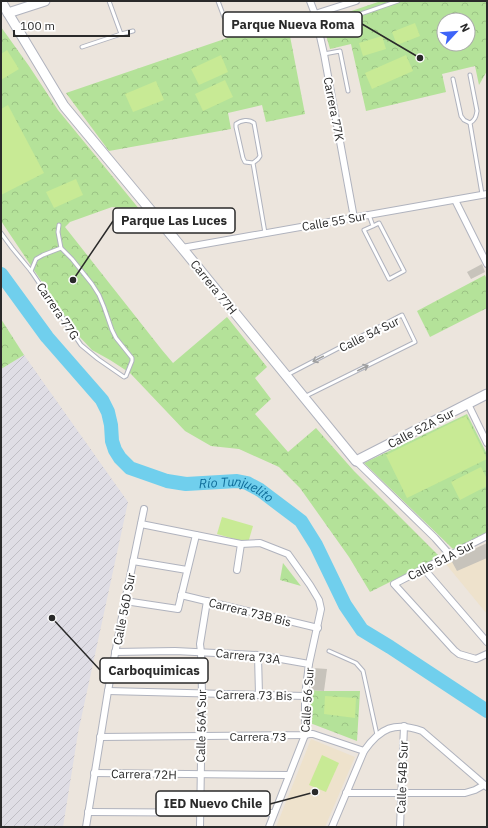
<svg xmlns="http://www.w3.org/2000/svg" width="488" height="828" font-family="'IBM Plex Sans',sans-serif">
  <defs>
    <pattern id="industrial-furrows" width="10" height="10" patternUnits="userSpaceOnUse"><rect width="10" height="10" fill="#dfdde5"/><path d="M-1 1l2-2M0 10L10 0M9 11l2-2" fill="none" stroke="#c0bec5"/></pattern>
    <pattern id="park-crowns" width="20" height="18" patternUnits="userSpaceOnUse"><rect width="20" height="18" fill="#b4e299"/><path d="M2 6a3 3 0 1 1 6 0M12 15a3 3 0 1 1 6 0" fill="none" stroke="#9bc284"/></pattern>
  </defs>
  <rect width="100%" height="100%" fill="#ece5dd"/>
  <polygon fill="url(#industrial-furrows)" points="24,355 128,502 78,733 63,827 1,827 1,369"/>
  <g fill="#eee2cc">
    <polygon points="487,543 487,614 445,563"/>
    <polygon points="311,739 355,757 325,827 276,827"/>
  </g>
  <g fill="url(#park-crowns)" fill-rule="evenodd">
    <path d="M381,1H487V71L479,85L475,66L442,74L446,92L366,111L351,44L330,49L322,21ZM444,20H468V44H444Z"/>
    <polygon points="304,12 309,27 289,31 305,114 266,122 262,105 228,113 231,129 109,151 66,93"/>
    <polygon points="1,27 29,66 58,110 140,210 112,207 70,222 65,227 162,350 173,363 227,317 267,367 255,378 271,399 255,414 288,452 316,428 354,471 440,557 370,592 349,557 300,488 279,467 239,449 211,446 185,431 130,373 110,360 92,350 77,334 1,221"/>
    <polygon points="485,275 487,280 487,308 430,337 417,311"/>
    <polygon points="1,319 24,355 1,369"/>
    <polygon points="467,414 487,454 487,533 453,549 364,463"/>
    <polygon points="283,563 301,586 280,580"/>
    <polygon points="311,690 324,691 360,691 357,741 310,723"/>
  </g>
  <g fill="#c8ea95">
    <polygon points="415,23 420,36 397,45 392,32"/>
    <polygon points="382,36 386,49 363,56 359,43"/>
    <polygon points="7,50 19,69 1,80 1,54"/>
    <polygon points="221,55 228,72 199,85 191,69"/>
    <polygon points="406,55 413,71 372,89 365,73"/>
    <polygon points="225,80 233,97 203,111 195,94"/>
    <polygon points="156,81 164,100 133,112 125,94"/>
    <polygon points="8,105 44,173 1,195 1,109"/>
    <polygon points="76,179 83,195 54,208 46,192"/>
    <polygon points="466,416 487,459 407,498 386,455"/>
    <polygon points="481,467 487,479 487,486 460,500 451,482"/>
    <polygon points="222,517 253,526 248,543 217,534"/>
    <polygon points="325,696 356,698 355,718 324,714"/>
    <polygon points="322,755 339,763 326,792 309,785"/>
  </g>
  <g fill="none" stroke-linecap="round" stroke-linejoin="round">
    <path stroke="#70cfed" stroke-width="14" id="s1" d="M1,274L47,337L102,400L108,412L111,425L112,441L115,450L120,458L130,468L167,481L186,484L237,481L247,483L260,490L301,521L316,545L345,605L362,630L390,647L487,711"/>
  </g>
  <g fill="#c7c3bb">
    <polygon points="482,264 485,272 471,279 467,272"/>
    <polygon points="487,543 487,558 457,571 451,560"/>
    <polygon points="313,668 327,669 324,691 311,690"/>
  </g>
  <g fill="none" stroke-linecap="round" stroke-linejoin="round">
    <g stroke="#b0b3be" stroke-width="5">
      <g id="lane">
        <polyline points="109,1 121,34"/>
        <polyline points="218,1 224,17"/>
        <polyline points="343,20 398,1"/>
        <polyline points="82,47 121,34 133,31"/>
        <polyline points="324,54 340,51 348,91"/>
        <path d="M470,75L477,111C476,117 475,120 470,123L482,194"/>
        <polyline points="453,79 461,116 464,120 470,123"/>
        <path d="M253,163L245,162L243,158L236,127V124C241,120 249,119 254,123L260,156L258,159L253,163L265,233"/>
        <polyline points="369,215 373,226 379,223 404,271 389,279 364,230 373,226"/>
        <polyline points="1,233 12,248 31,271 81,345 98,359 124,377 126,376 132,361 132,358 116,338 112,330 104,307 99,295 92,284 72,259 61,248 58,232 59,225"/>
        <polyline points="31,271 36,259 43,255 61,248"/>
        <polyline points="287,375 402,315 415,342 304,397"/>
        <polyline points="329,651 356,663 363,671 377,735"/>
      </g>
    </g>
    <g stroke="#b0b3be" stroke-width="8">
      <g id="street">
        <polyline points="310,1 315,14 324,54 354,218"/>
        <polyline points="315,14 356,1"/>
        <polyline points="455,200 487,264"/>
        <polyline points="182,248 487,194"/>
        <polyline points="468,404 487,443"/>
        <polyline points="356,461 435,538 450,555"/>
        <polyline points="141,524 241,544 260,543 288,554 310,585 319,600 321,609 309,664 305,696 305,735 269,827"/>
        <polyline points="487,536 394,584 454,650 459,654 476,659 487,654"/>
        <polyline points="133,561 187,570"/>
        <polyline points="424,569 487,642"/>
        <polyline points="237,570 241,544"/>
        <polyline points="181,595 318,628"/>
        <polyline points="125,601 178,609 196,535"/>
        <polyline points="115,652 175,651 258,655 309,664"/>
        <polyline points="258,655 259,695"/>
        <polyline points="108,691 305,696"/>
        <polyline points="100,737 305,735 309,734 313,734 364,751"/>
        <polyline points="94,773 289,775"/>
        <polyline points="346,793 465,793 475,790 484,785"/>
        <polyline points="88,812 274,813"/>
        <polyline points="86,827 108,691 125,601 144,509"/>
        <polyline points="200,827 202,694 201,652 200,644 207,601"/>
        <path d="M332,827L364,751C380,728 395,721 422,731L487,787"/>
        <polyline points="400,827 404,726"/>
      </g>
    </g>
    <g stroke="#b0b3be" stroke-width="11">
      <g id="secondary">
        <polyline points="1,1 8,13 64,106 182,248 356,461 487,394"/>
        <polyline points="8,13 45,1"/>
      </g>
    </g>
    <use href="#lane" stroke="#fff" stroke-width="3"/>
    <use href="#street" stroke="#fff" stroke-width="6"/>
    <use href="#secondary" stroke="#fff" stroke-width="9"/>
  </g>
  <defs><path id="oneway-shaft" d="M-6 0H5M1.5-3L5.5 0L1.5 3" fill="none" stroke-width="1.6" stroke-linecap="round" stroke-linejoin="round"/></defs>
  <g stroke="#9f9f9f">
    <use href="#oneway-shaft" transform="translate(318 359) rotate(153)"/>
    <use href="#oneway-shaft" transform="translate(363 368) rotate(-27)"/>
  </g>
  <g text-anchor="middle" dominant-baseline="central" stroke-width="4" stroke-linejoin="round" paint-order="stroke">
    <g font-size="12" fill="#2a2a2a" stroke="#fff">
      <text transform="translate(334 109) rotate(79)">Carrera 77K</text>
      <text transform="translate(334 221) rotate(-10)">Calle 55 Sur</text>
      <text transform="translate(214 287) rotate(51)">Carrera 77H</text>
      <text transform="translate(58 311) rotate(56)">Carrera 77G</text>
      <text transform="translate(369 334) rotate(-26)">Calle 54 Sur</text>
      <text transform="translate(421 428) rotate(-27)">Calle 52A Sur</text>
      <text transform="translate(441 560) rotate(-27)">Calle 51A Sur</text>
      <text transform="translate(124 609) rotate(-79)">Calle 56D Sur</text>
      <text transform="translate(250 612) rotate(14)">Carrera 73B Bis</text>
      <text transform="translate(248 656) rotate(6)">Carrera 73A</text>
      <text transform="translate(254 695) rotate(1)">Carrera 73 Bis</text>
      <text transform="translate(307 700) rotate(-86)">Calle 56 Sur</text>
      <text transform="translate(201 726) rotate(-89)">Calle 56A Sur</text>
      <text x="258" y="736">Carrera 73</text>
      <text transform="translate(144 774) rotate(1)">Carrera 72H</text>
      <text transform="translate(402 777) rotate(-88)">Calle 54B Sur</text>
    </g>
    <g font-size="13" font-style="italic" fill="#0f6d9a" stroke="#fff">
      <text stroke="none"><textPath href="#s1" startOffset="348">Río Tunjuelito</textPath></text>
    </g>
  </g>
  <path fill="none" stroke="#2a2a2a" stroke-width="1.5" d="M420 58L362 24M73 280L113 221M52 618L100 670M315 792L270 804"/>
  <g fill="#2a2a2a" stroke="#fff" stroke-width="1.5">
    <circle cx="420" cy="58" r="4"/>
    <circle cx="73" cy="280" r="4"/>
    <circle cx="52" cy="618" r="4"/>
    <circle cx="315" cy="792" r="4"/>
  </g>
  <g fill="#fff" stroke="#2a2a2a" stroke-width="1.5">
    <rect x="223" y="12" width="139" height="25" rx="4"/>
    <rect x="113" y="208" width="122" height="25" rx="4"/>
    <rect x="100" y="658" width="108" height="25" rx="4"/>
    <rect x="156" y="791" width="114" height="25" rx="4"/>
  </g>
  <g font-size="13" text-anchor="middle" font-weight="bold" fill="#2a2a2a">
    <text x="293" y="29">Parque Nueva Roma</text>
    <text x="174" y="225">Parque Las Luces</text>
    <text x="154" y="675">Carboquimicas</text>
    <text x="213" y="808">IED Nuevo Chile</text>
  </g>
  <rect width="488" height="828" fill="none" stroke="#2a2a2a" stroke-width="4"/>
  <g transform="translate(456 32) rotate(64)"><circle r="19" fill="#ffffff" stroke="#aaaaaa"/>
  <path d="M0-3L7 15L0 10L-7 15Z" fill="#3e64f8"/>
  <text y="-6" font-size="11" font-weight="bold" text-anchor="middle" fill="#2a2a2a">N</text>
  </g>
  <path d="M14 30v6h115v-6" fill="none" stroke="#2a2a2a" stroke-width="2"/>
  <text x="20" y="30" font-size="12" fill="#2a2a2a" stroke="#ffffff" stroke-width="3" paint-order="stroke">100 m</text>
</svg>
